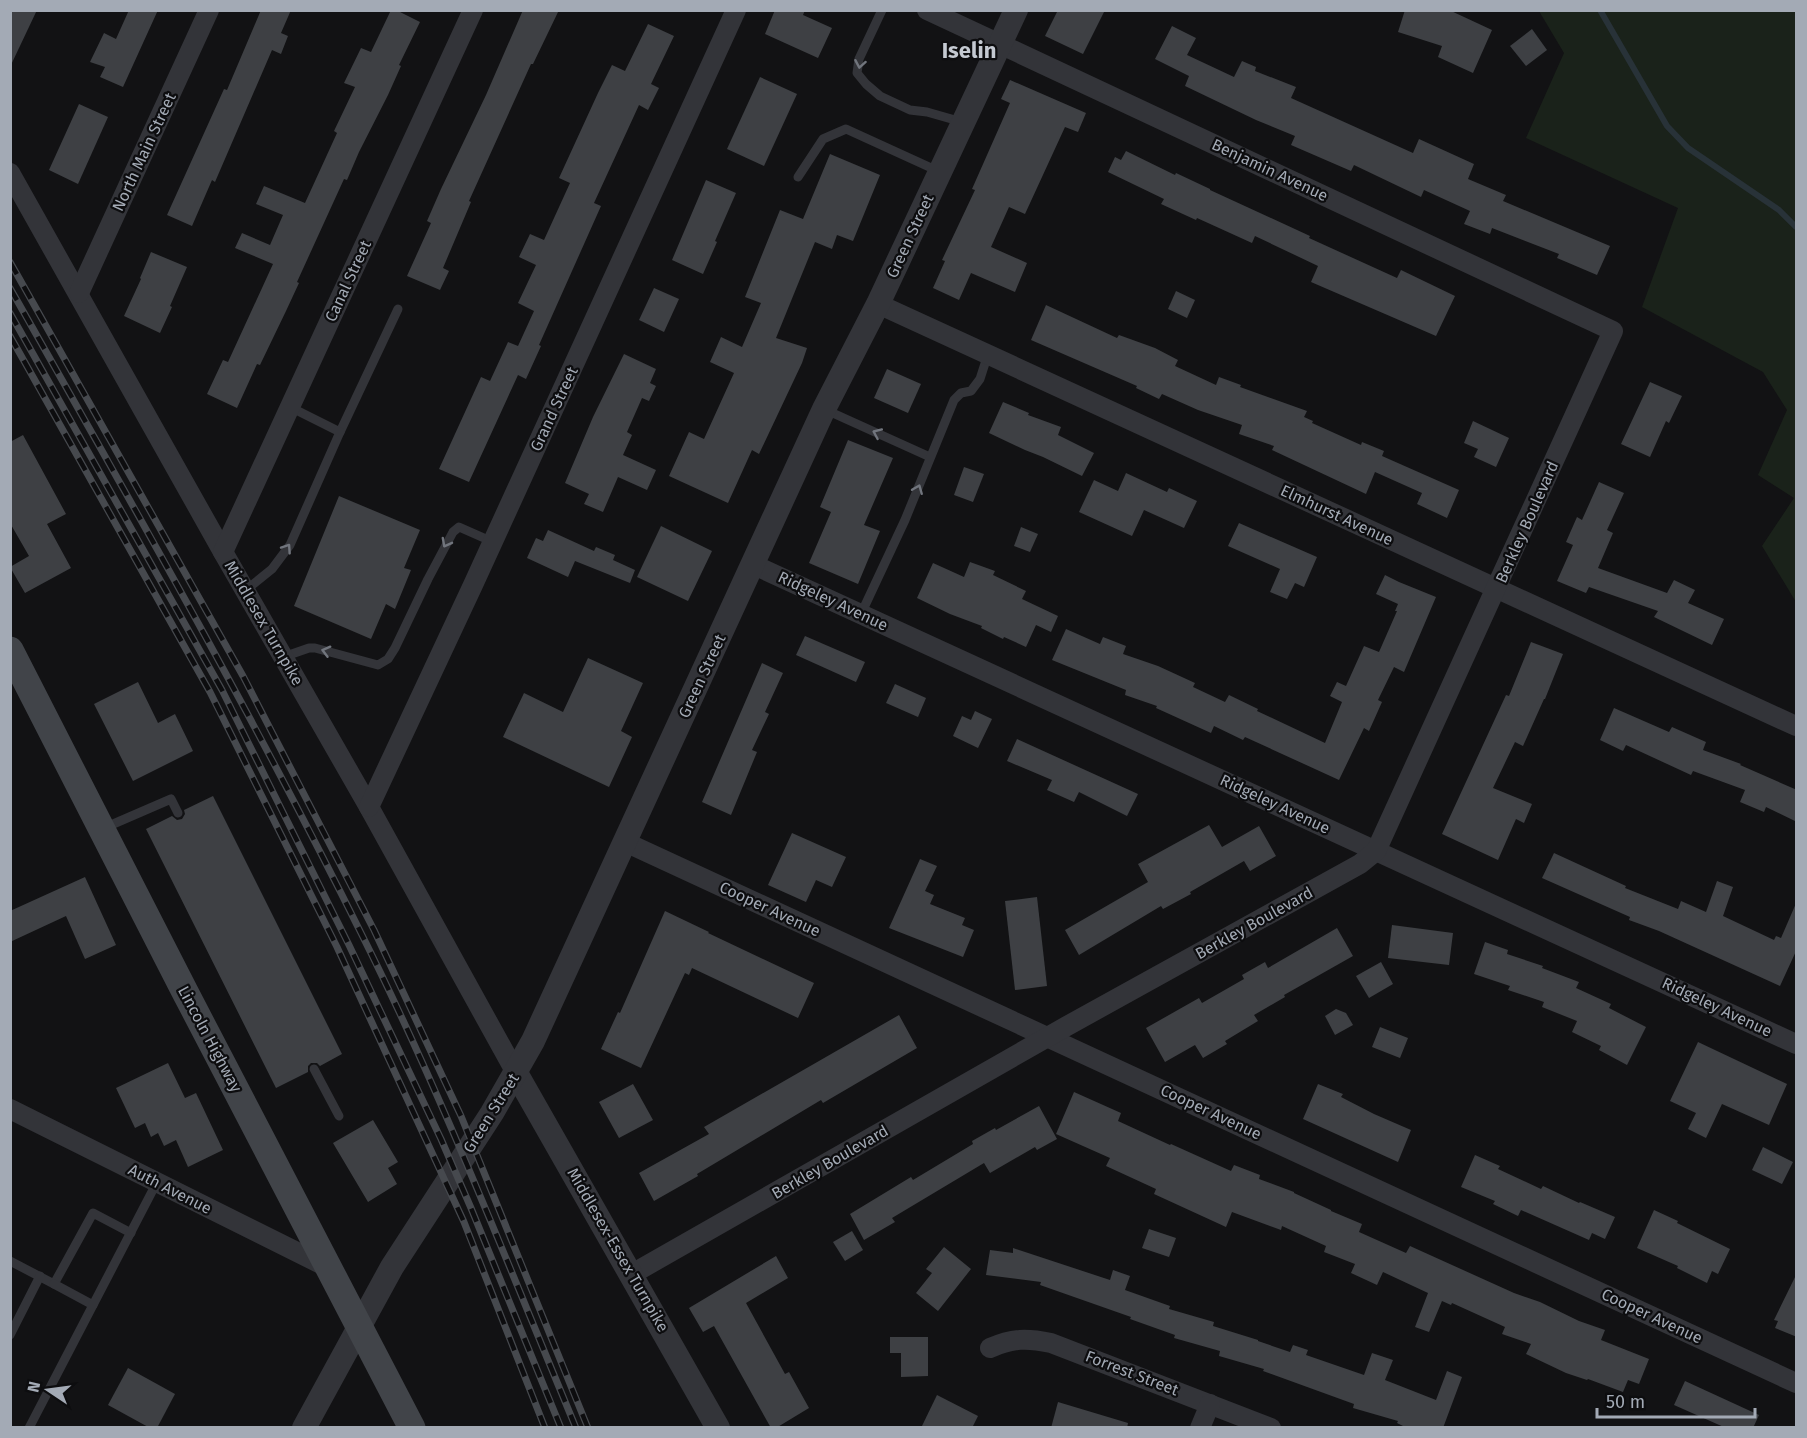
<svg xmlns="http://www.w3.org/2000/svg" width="1807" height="1438" font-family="'Fira Sans',sans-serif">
  <rect width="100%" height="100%" fill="#121214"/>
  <polygon fill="#1a221a" points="1539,11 1796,11 1796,602 1762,546 1794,498 1758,475 1787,410 1763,372 1642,307 1678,208 1526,138 1564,53"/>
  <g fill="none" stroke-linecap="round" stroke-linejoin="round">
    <polyline stroke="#283238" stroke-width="6" points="1600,10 1667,126 1688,148 1779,210 1796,227"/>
  </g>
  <g fill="#3e4044">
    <polygon points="10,10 37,10 10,67"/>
    <polygon points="129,10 158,10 123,87 100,77 105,67 90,62 104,33 116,39"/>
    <polygon points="261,10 291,10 281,33 288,36 281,54 272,50 215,182 212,180 192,226 167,215 224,89 227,90"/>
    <polygon points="391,10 396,10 420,22 399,65 401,66 388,95 359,152 347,180 344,179 297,282 299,283 286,311 260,365 257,364 237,408 207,394 223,360 228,362 273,264 235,248 242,233 270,245 283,215 256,204 264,186 305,203 337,133 334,131 355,87 344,83 361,48 371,52"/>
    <polygon points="523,10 559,10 533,64 531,64 469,201 471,202 443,268 449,271 440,290 407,276 431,223 427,221 441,189 486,95"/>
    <polygon points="775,10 805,10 803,15 832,28 818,58 765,34"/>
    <polygon points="1058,10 1105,10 1083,54 1045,36"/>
    <polygon points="1405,10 1449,10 1492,30 1473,73 1438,57 1442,46 1398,32"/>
    <polygon points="648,24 674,36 651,84 659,88 648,110 639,105 594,203 601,206 539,345 541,346 526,379 518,375 469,482 439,469 481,377 490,381 508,342 518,346 534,311 518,303 536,265 519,257 530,234 544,240 570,183 559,178 598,93 612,65 625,71"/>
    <polygon points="1172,26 1196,38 1187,55 1234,77 1242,61 1256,67 1255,71 1296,87 1291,98 1413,153 1419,139 1474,164 1468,179 1506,195 1503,201 1610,246 1597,275 1557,258 1559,254 1492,228 1490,234 1464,224 1470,211 1424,190 1421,197 1354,165 1351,171 1291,145 1295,136 1256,120 1185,86 1189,76 1155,59"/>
    <polygon points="1532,29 1547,50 1526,66 1510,46"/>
    <polygon points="760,77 797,94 764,166 727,149"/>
    <polygon points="1010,80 1086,113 1078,132 1065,127 1025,214 1009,207 991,247 1027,263 1015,292 971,273 959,300 933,288 945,261 942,260 975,190 972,189 1010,103 1001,99"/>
    <polygon points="79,104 108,117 78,184 49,170"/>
    <polygon points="1126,151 1175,175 1176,173 1210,189 1210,190 1310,236 1309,238 1397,278 1401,270 1455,296 1436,336 1311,282 1318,266 1255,236 1252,243 1197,218 1196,220 1161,204 1164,199 1108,172 1115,157 1121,160"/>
    <polygon points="830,154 880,175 853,241 837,235 832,249 815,242 776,338 807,348 802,363 759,454 752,450 728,503 669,476 689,432 704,439 734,373 710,362 721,337 742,347 761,303 745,297 780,210 803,219"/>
    <polygon points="706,180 736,193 715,241 717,242 703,274 672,260"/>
    <polygon points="151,252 187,267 170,306 172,307 160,333 124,316 141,279 140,278"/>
    <polygon points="654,288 679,299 664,332 639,320"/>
    <polygon points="1176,291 1195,300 1187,318 1168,309"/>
    <polygon points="1046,305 1117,338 1119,335 1155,348 1178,360 1175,366 1216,385 1219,377 1241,385 1240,387 1307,411 1304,417 1313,421 1312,423 1361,445 1362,442 1384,451 1382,456 1459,490 1447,518 1417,504 1422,493 1375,472 1366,494 1272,450 1274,446 1239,434 1242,425 1198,410 1162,394 1159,399 1136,388 1137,386 1031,340"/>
    <polygon points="624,354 656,369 650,383 656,386 649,401 642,398 627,432 632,435 623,455 656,470 647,490 618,477 603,512 584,504 589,494 565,483 593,417"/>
    <polygon points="887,369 921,384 908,413 874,398"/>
    <polygon points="1650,382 1682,396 1669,423 1666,421 1650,457 1621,444"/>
    <polygon points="1003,402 1029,413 1028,415 1061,427 1058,435 1094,453 1082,476 1043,457 1025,450 989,433"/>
    <polygon points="1473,421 1509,438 1496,467 1474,457 1478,449 1464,443"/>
    <polygon points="23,435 66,514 47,524 71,568 25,593 10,567 29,556 10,523 10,442"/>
    <polygon points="848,440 893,458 864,525 880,531 858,584 809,563 831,512 820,507"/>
    <polygon points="964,467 984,474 973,502 954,495"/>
    <polygon points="1126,473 1167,492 1169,488 1197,501 1184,528 1144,510 1132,536 1079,512 1094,480 1118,491"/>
    <polygon points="1599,482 1624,493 1607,530 1613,533 1598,568 1667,593 1674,580 1695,590 1688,603 1724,619 1712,645 1654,617 1658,611 1589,587 1586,593 1557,581 1573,545 1566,542 1577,517 1582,520"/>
    <polygon points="339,496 420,530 404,568 411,570 395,609 386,604 371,639 294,606"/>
    <polygon points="1239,523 1317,557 1304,587 1295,583 1287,599 1270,592 1280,569 1228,546"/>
    <polygon points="661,526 712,551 688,601 637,577"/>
    <polygon points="1021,527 1038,534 1030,552 1014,546"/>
    <polygon points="548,530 594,551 596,547 615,555 613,560 635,570 630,583 575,561 568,577 527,558 536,538 543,541"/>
    <polygon points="970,562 995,571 993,575 1026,591 1022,599 1058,616 1051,632 1036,625 1026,647 1004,637 1003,639 981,628 982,626 950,614 917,598 933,563 964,577"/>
    <polygon points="1385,575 1399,582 1436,597 1404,672 1394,667 1378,700 1382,702 1369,731 1364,728 1339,780 1245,737 1243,740 1214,726 1211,733 1156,708 1157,706 1125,695 1126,690 1052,660 1066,629 1100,644 1103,637 1126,646 1123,654 1158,666 1195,683 1193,687 1225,702 1229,695 1258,709 1257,711 1325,743 1342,702 1330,696 1337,682 1346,686 1364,646 1379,652 1397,611 1395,611 1398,604 1376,594"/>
    <polygon points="805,636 865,662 856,682 796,655"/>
    <polygon points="1531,642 1563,654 1545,699 1544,699 1523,746 1515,742 1493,788 1532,804 1524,823 1516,819 1498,860 1442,834 1506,695 1509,696"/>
    <polygon points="588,658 643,683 621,731 632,737 609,787 503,737 524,693 563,712"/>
    <polygon points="762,663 783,673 765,712 769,714 752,750 757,752 731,815 702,802"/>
    <polygon points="138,682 158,723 175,714 193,751 133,781 94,704"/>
    <polygon points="895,684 926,698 918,717 886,703"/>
    <polygon points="1614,708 1669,732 1672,727 1706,742 1703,750 1741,764 1740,765 1797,790 1797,822 1766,807 1764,812 1740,802 1745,790 1693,771 1691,775 1626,745 1623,751 1600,740"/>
    <polygon points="975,711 992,719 978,748 953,736 962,716 971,720"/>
    <polygon points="1017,739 1138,794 1127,816 1079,792 1074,802 1047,790 1052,780 1007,761"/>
    <polygon points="213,796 342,1054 320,1066 317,1063 311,1063 308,1066 308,1072 276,1088 146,829 172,816 177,820 182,819 185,814 184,810"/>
    <polygon points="1209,825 1222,847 1259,826 1276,856 1250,871 1244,861 1190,892 1191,894 1163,909 1161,906 1079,955 1065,930 1148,882 1138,864"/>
    <polygon points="792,833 846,857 832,887 816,880 806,902 768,885"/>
    <polygon points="1554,853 1626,886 1625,888 1678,909 1681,901 1706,912 1717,881 1733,887 1723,916 1774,940 1776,936 1781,938 1797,901 1797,949 1780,986 1659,931 1629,920 1630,917 1542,878"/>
    <polygon points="920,859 937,866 925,891 934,895 930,904 965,918 962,925 974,930 963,957 889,928"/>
    <polygon points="85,877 116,945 85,959 66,916 10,942 10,911"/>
    <polygon points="1037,897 1047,986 1015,990 1005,901"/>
    <polygon points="665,911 709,932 708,933 814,983 798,1018 692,968 689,975 685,973 641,1068 601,1049 618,1012 620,1013"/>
    <polygon points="1392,925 1453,933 1449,965 1388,958"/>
    <polygon points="1337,928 1353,956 1284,995 1285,997 1254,1015 1258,1021 1225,1041 1227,1044 1203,1058 1195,1045 1165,1062 1146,1028 1199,998 1202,1003 1244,979 1242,975 1265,962 1268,968"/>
    <polygon points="1485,942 1508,950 1507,954 1543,966 1542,968 1579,982 1576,988 1611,1004 1609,1008 1646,1027 1627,1065 1599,1050 1601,1046 1572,1032 1577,1021 1542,1007 1544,1002 1508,990 1510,986 1474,974"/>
    <polygon points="1381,962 1393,984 1369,998 1356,976"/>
    <polygon points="1336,1009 1346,1013 1353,1025 1335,1035 1325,1016"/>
    <polygon points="899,1015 917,1048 823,1103 821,1100 697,1174 698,1176 654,1201 639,1173 709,1134 704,1127"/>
    <polygon points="1380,1027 1408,1038 1400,1058 1372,1047"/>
    <polygon points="1698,1042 1787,1084 1769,1125 1722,1104 1706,1138 1688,1129 1696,1113 1670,1101"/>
    <polygon points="168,1063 185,1098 196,1093 223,1150 188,1167 176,1140 164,1146 158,1133 151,1137 145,1123 135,1128 116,1088"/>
    <polygon points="633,1084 653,1120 619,1138 599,1102"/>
    <polygon points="1318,1084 1343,1094 1341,1097 1374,1114 1411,1130 1398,1162 1303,1119"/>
    <polygon points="1074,1092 1121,1113 1118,1121 1170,1145 1171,1144 1231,1171 1234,1165 1260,1175 1259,1179 1294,1192 1294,1193 1331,1210 1331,1211 1362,1224 1359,1232 1406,1253 1410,1246 1514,1293 1540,1302 1579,1321 1605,1330 1601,1340 1649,1359 1639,1384 1628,1380 1623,1392 1588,1379 1587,1380 1566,1373 1526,1354 1531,1344 1502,1334 1505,1327 1452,1303 1451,1305 1442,1301 1429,1332 1415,1327 1428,1293 1383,1272 1377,1285 1351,1273 1355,1264 1324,1252 1326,1246 1282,1226 1281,1230 1232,1212 1226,1227 1154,1194 1156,1189 1106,1166 1110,1158 1056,1134"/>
    <polygon points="1039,1106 1057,1139 1037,1150 1035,1147 990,1173 984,1163 892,1218 895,1222 864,1240 850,1214 911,1177 913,1180 973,1144 972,1141 995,1128 996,1130"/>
    <polygon points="373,1120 398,1162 388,1168 397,1184 368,1202 333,1143"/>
    <polygon points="1763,1147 1793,1162 1782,1184 1752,1170"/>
    <polygon points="1475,1155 1500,1166 1498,1169 1541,1189 1543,1186 1579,1203 1580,1202 1615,1217 1605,1239 1592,1233 1589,1240 1521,1210 1518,1216 1493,1204 1495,1201 1461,1187"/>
    <polygon points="1654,1210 1678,1221 1677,1223 1730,1249 1718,1274 1712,1271 1707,1283 1677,1268 1678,1266 1637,1248"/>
    <polygon points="1149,1229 1176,1238 1169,1257 1142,1248"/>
    <polygon points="852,1231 863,1250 845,1261 833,1242"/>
    <polygon points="944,1247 971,1269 938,1311 916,1293 932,1273 926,1269"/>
    <polygon points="1013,1248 1110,1280 1113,1270 1130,1276 1125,1290 1170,1306 1169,1309 1214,1322 1213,1326 1258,1340 1258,1341 1290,1352 1293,1345 1308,1350 1306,1355 1364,1375 1372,1353 1393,1360 1385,1380 1436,1400 1447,1371 1462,1377 1443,1428 1407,1428 1397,1423 1398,1421 1353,1408 1354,1404 1263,1371 1264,1369 1219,1356 1220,1351 1174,1338 1175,1335 1130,1319 1131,1317 1040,1285 1041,1282 986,1275 990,1250 1013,1253"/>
    <polygon points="776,1256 788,1278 746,1303 785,1374 789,1372 809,1408 776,1428 771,1428 714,1326 703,1332 689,1308"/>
    <polygon points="1797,1273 1797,1337 1775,1328 1778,1321 1774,1320"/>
    <polygon points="890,1337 928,1337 928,1376 901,1377 901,1353 890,1353"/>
    <polygon points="128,1368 175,1394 157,1428 150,1428 108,1405"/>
    <polygon points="1685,1381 1759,1415 1753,1428 1726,1428 1674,1405"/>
    <polygon points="937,1395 978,1416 972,1428 921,1428"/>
    <polygon points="1058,1402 1128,1423 1127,1428 1051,1428"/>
  </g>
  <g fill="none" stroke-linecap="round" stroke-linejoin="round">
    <g stroke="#333439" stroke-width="9">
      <polyline points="882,10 859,59 857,73 866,84 880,96 910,110 927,112 962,122"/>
      <polyline points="798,177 823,139 846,129 938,171"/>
      <polyline points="826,410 930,457"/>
      <polyline points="340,432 398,309"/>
      <polyline points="246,590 272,569 290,545 340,432 290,407"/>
      <polyline points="861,614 905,520 954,400 961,393 971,391 980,379 988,354"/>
      <polyline points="283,657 309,648 315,648 378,665 388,659 395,648 428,579 453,532 459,527 493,542"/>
      <polyline points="104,828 171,799 178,813"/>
      <polyline points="314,1069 339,1116"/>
      <polyline points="10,1261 54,1284 93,1213 131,1233"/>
      <polyline points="54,1284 93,1305"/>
      <polyline points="10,1335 40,1276"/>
      <polyline points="29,1428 157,1182"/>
    </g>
    <g stroke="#333439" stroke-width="20">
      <polyline points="10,173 223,552 369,807 516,1073"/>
      <polyline points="79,293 209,10"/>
      <polyline points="878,304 1796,726"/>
      <polyline points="223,552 473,10"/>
      <polyline points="754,565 1796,1044"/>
      <polyline points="369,807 473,585 736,10"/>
      <polyline points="625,842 1796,1383"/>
      <polyline points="10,1109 331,1269"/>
      <polyline points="632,1274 1067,1026 1360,864 1376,851 1613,331 927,10"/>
      <path d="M990,1348C1013,1338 1027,1338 1051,1343L1271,1428"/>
      <polyline points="1200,1428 1210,1404"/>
    </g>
    <g stroke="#333439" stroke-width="24">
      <polyline points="516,1073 718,1428"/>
      <polyline points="304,1428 392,1267 492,1113 533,1041 824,409 878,304 1016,10"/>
    </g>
    <polyline stroke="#414449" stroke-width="27" points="10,650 184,990 412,1428"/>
    <g stroke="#46494e" stroke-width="7">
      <g id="rail">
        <polyline points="10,262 243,676 374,930 461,1116 588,1428"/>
        <path d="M10,288C131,502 253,715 362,935C442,1095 507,1262 576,1428"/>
        <polyline points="10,313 222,690 349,945 441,1139 471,1208 561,1428"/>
        <polyline points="10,336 210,692 337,947 464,1222 545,1428"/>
      </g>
    </g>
    <use href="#rail" stroke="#0d0d0f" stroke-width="4.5" stroke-dasharray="14" stroke-linecap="butt"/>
  </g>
  <defs><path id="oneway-chevron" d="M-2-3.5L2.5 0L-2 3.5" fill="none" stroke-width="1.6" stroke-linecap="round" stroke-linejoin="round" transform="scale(1.5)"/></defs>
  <g stroke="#71757d">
    <use href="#oneway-chevron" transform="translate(860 64) rotate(100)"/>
    <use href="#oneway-chevron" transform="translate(877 433) rotate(-156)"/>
    <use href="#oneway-chevron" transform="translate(918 489) rotate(-68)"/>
    <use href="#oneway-chevron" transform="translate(446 543) rotate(118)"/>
    <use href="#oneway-chevron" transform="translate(287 548) rotate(-56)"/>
    <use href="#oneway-chevron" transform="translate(326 651) rotate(-165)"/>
  </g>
  <g text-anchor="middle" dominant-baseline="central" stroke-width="4.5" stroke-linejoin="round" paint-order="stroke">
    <g font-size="16" fill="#a3aab5" stroke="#0d0d0f">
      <text transform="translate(144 152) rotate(-65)">North Main Street</text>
      <text transform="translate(1270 170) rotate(25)">Benjamin Avenue</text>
      <text transform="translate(910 236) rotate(-65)">Green Street</text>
      <text transform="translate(348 281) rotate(-65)">Canal Street</text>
      <text transform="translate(554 409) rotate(-65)">Grand Street</text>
      <text transform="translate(1337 515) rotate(25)">Elmhurst Avenue</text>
      <text transform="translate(1527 522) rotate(-66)">Berkley Boulevard</text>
      <text transform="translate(833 601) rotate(25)">Ridgeley Avenue</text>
      <text transform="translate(264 623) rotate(60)">Middlesex Turnpike</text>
      <text transform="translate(702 676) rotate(-65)">Green Street</text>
      <text transform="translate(1275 804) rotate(25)">Ridgeley Avenue</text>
      <text transform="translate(770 909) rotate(25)">Cooper Avenue</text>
      <text transform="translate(1254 923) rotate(-29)">Berkley Boulevard</text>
      <text transform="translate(1717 1007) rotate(25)">Ridgeley Avenue</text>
      <text transform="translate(210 1039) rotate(62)">Lincoln Highway</text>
      <text transform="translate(1211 1112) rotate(25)">Cooper Avenue</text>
      <text transform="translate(491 1113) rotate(-58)">Green Street</text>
      <text transform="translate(830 1162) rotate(-30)">Berkley Boulevard</text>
      <text transform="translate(170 1189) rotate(27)">Auth Avenue</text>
      <text transform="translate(618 1250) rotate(60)">Middlesex-Essex Turnpike</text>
      <text transform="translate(1652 1316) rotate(25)">Cooper Avenue</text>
      <text transform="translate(1132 1373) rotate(21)">Forrest Street</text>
    </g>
    <g font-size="22" font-weight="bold" fill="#c4c9d1" stroke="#0d0d0f">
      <text x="969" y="50">Iselin</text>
    </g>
  </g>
  <rect width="1807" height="1438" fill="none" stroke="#a3aab5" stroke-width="24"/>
  <g transform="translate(48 1390) rotate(283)" stroke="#0d0d0f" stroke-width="4.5" paint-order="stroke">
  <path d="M0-4.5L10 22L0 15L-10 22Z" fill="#a3aab5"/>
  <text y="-9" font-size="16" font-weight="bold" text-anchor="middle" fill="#a3aab5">N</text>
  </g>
  <path d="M1597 1408v9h158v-9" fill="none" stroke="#a3aab5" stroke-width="3"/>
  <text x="1606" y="1408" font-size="18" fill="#a3aab5" stroke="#0d0d0f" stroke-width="4.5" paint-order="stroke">50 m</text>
</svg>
